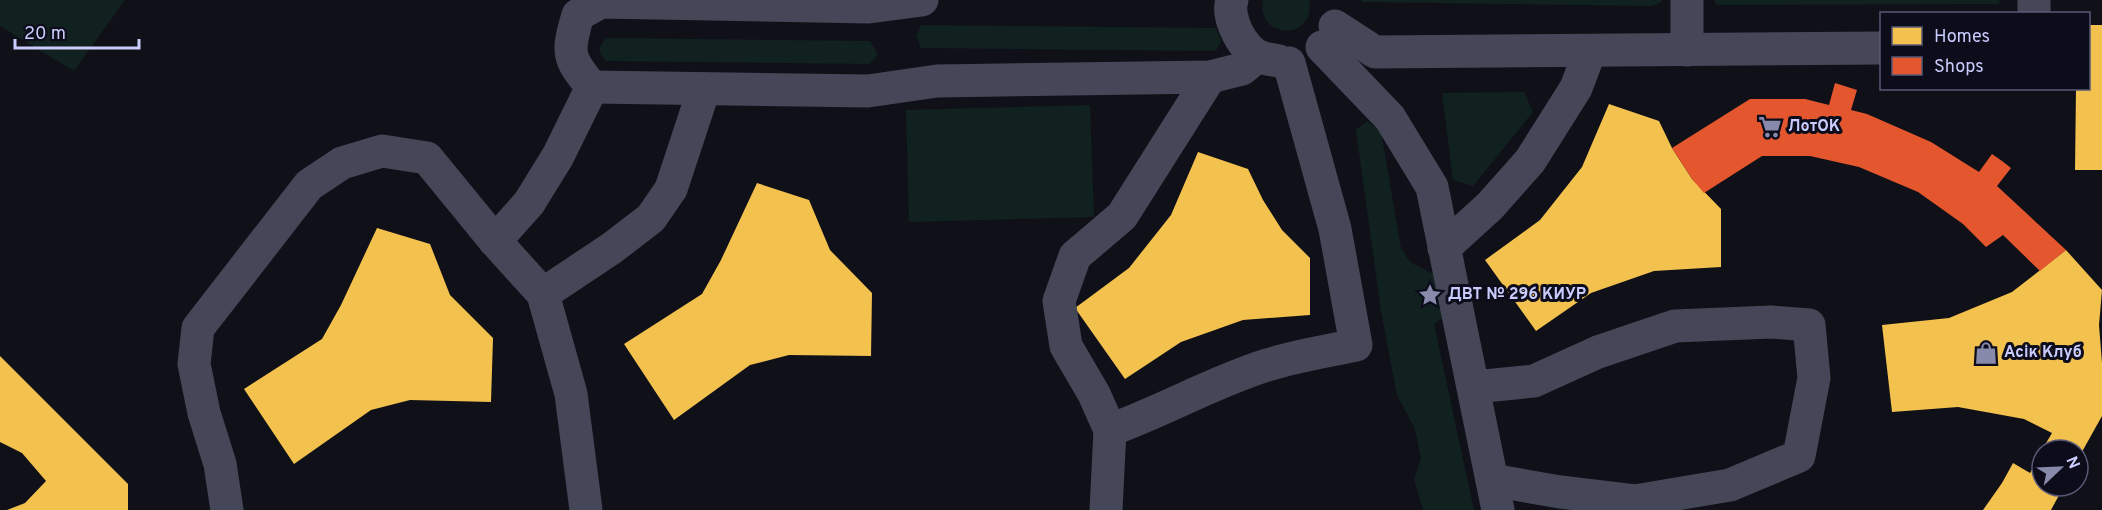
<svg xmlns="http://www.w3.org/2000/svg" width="2102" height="510" font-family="Overpass,sans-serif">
  <rect width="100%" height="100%" fill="#101018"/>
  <g fill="#10211f">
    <polygon points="0,0 125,0 74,71 0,26"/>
    <path d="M1263,0H1309C1316,42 1256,40 1263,0Z"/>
    <polygon points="1361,0 1662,0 1662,2 1652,6 1363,2"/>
    <polygon points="1714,0 2000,0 1998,4 1716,5"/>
    <polygon points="921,25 1216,28 1221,41 1216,51 921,48 916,36"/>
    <polygon points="605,38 870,41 878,54 870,64 605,61 599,49"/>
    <polygon points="1524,92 1533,112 1473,186 1453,180 1442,93"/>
    <polygon points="1090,105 1094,217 909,222 906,110"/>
    <polygon points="1367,121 1381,132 1401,248 1410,262 1435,275 1447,315 1434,324 1474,510 1423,510 1414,479 1421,459 1415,429 1397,395 1381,311 1356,130"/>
  </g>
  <g fill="#f2c14e">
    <polygon points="2088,25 2102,25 2102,170 2075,170 2076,88 2088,88"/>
    <polygon points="1609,104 1659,121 1672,148 1692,179 1721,209 1721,267 1654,271 1591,293 1536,331 1485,260 1540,220 1582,167"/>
    <polygon points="1198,152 1248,169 1263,200 1282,230 1310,258 1310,315 1243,320 1181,342 1125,379 1075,308 1129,268 1171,215"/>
    <polygon points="757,183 809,200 830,250 872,293 871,356 789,355 750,365 674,420 624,344 702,294 721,260"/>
    <polygon points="377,228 430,244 450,295 493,338 491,402 410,400 371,410 294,464 244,389 322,339 341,305"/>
    <polygon points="2066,250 2102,290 2099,325 2102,363 2102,416 2078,459 2078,450 2042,450 2052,433 2024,419 1958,407 1892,412 1882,325 1949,318 2012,292"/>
    <polygon points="0,356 128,484 128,510 7,510 25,503 46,481 22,453 0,442"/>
    <polygon points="2042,451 2042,486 2064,486 2051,510 1983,510 2002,483 2013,463 2030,473"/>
  </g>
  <polygon fill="#e4572e" points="1835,83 1857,90 1851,110 1867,114 1931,142 1979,172 1992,154 2002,161 2011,168 1997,186 2066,250 2040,271 2003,235 1986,247 1963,224 1918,192 1859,167 1810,156 1762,156 1704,193 1692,179 1672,148 1750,99 1805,99 1829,105"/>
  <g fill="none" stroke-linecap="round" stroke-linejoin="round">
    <g stroke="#454758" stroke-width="33">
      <path d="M922,0L869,7L601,2L578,15C567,52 567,58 592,87L868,91L937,81L1210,77L1242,69L1258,56"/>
      <path d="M1232,0C1226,18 1243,50 1260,57C1266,59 1273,60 1279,61"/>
      <polyline points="2034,0 2034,14"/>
      <polyline points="1335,26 1375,52 1882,48"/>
      <polyline points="1322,47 1390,118 1432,187 1498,510"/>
      <polyline points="1687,50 1687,0"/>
      <polyline points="495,241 529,203 558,156 592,87"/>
      <polyline points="1444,248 1490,206 1530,161 1576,88 1590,51"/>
      <polyline points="543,294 612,248 651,218 671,189 704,89"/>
      <polyline points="1474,387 1534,381 1598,352 1675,326 1771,322 1809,325 1814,378 1799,456 1730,485 1635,501 1560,492 1492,480"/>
      <path d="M1110,430C1163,411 1213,382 1267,365C1296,356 1327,351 1356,345L1335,229L1289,63"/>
      <polyline points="227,510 220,464 204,413 194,364 198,328 309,185 342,163 382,151 427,158 495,241 543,294 571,394 586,510"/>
      <polyline points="1106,510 1110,430 1094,394 1066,346 1059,301 1075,256 1122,216 1210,77"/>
    </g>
  </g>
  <defs>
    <g id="supermarket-bare" transform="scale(1.8)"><path d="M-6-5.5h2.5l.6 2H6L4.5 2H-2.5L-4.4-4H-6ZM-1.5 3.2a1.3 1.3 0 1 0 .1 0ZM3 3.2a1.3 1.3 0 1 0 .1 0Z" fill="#888aac" stroke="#0c0c1b" stroke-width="2.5" paint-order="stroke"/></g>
    <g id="sight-bare" transform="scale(1.8)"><path d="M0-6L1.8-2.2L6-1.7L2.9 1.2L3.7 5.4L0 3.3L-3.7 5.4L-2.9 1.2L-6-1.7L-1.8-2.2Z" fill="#888aac" stroke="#0c0c1b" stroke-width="2.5" paint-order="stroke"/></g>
    <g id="shop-bare" transform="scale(1.8)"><path d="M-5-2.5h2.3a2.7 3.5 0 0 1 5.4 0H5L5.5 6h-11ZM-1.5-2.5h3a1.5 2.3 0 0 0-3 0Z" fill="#888aac" stroke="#0c0c1b" stroke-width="2.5" paint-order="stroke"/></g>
  </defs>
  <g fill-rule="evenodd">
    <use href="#supermarket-bare" x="1770" y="127"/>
    <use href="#sight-bare" x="1430" y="295"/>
    <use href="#shop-bare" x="1986" y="353"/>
  </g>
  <g text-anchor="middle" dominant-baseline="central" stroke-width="6" stroke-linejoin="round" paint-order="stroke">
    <g font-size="16" font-weight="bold" fill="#c9ccfc" stroke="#0c0c1b" text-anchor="start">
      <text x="1788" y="127">ЛотОК</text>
      <text x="1448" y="295">ДВТ № 296 КИУР</text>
      <text x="2004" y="353">Асік Клуб</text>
    </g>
  </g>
  <rect x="1880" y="12" width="210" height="78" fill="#0c0c1b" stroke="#585975" stroke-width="1.5"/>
  <rect x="1892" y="27" width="30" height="18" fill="#f2c14e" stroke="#585975" stroke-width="1.5"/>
  <text x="1934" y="42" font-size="18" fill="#c9ccfc">Homes</text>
  <rect x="1892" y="57" width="30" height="18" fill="#e4572e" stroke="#585975" stroke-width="1.5"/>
  <text x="1934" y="72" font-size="18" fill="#c9ccfc">Shops</text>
  <g transform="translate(2060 468) rotate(67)"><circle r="28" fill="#0c0c1b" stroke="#585975" stroke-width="1.5"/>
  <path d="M0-4.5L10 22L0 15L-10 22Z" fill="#888aac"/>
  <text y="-9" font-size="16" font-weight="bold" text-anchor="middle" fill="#c9ccfc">N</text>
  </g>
  <path d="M15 39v9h124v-9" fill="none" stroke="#c9ccfc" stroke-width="3"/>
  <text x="24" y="39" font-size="18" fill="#c9ccfc" stroke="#0c0c1b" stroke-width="4.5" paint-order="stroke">20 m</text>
</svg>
